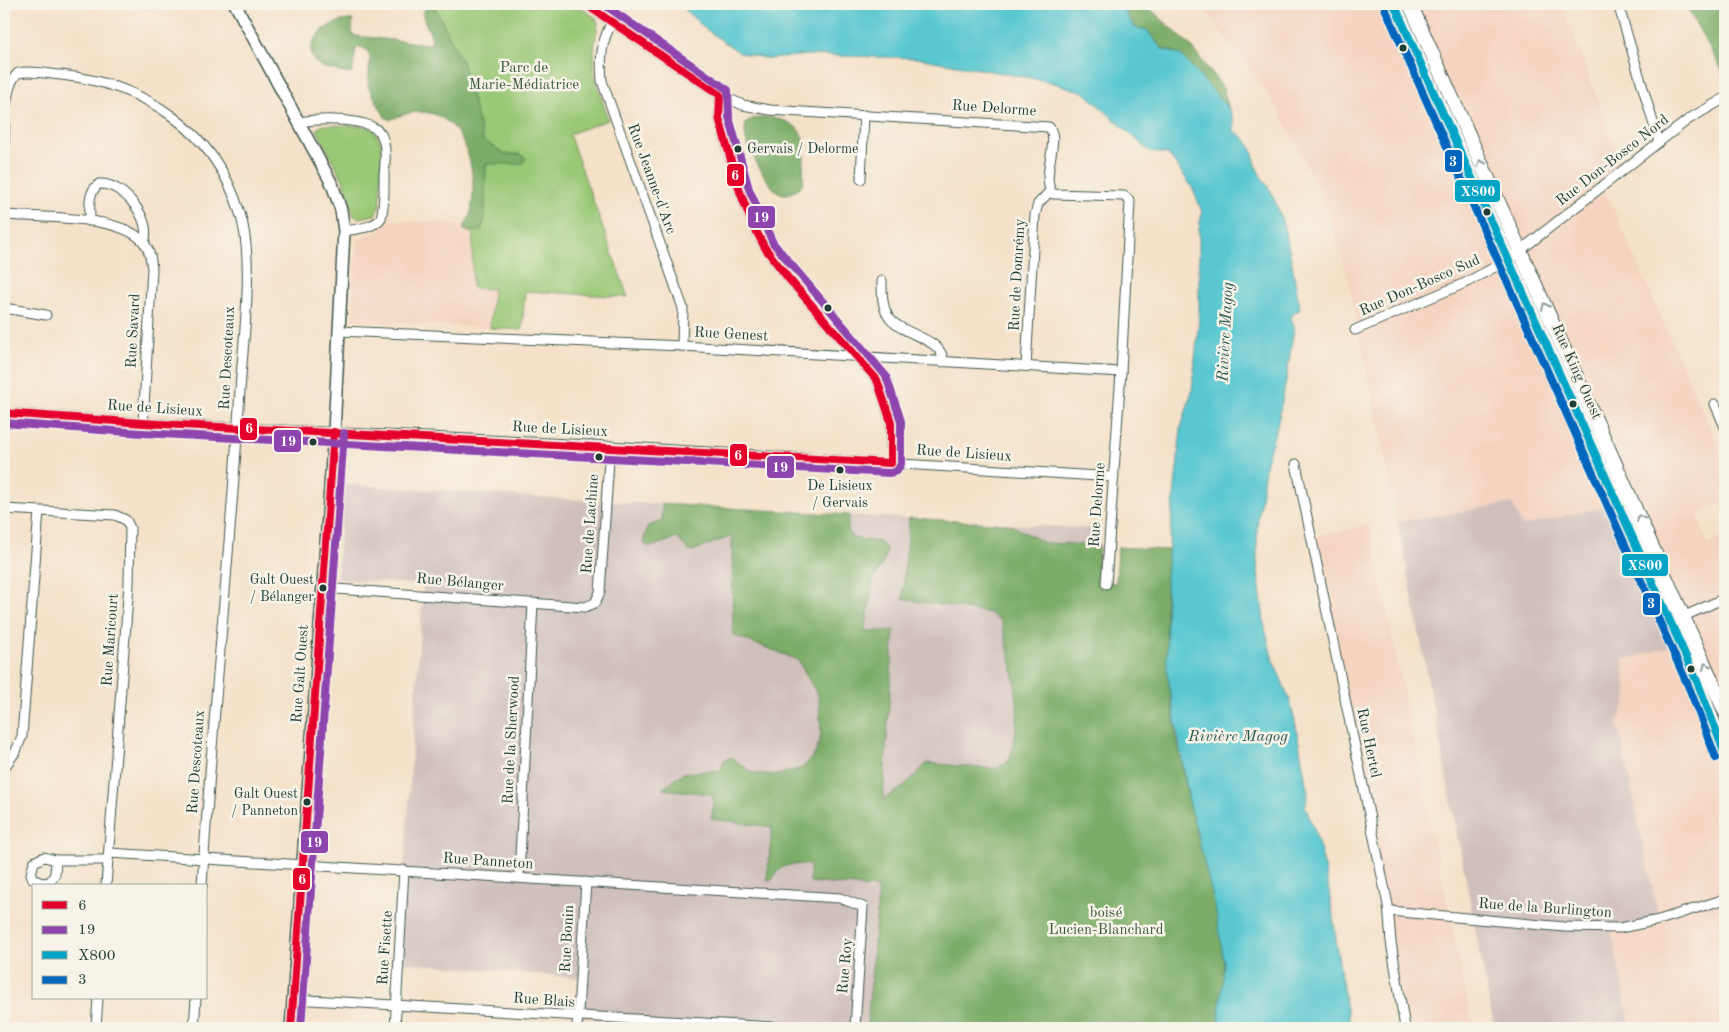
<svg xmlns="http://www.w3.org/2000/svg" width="1729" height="1032" font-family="'Old Standard TT',serif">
  <rect width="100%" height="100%" fill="#f7f3e8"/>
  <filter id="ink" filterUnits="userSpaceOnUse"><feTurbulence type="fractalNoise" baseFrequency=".02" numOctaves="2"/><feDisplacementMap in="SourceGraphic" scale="10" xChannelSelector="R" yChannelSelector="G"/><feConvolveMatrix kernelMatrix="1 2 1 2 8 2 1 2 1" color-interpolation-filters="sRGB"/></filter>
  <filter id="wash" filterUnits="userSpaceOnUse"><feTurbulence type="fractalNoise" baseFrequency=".0096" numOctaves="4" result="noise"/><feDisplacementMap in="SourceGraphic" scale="20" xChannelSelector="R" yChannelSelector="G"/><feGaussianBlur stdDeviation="1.12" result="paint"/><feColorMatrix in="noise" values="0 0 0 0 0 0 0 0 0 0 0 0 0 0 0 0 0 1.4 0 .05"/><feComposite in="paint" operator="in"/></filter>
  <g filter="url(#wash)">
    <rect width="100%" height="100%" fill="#f4e1c9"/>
    <g fill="#f4d3c0">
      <polygon points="1199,4 1562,4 1623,168 1603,185 1725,462 1725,501 1704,510 1698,517 1708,544 1725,536 1725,1028 1631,1028 1611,928 1618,723 1627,697 1623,660 1672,645 1608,507 1521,526 1511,503 1398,522 1348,279 1330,218 1319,191 1279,110 1248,65"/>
      <polygon points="389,220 473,225 473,288 493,289 490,328 352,320 357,240 378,231"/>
      <polygon points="1369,525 1473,1028 1405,1028 1390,927 1310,537"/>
    </g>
    <g fill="#d0c0bc">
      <polygon points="343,484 548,498 1100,529 1083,815 891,1028 640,1028 641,1020 577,1017 579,978 398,962 423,585 337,579"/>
      <polygon points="1512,503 1522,526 1608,506 1672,646 1623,660 1627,697 1618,723 1659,920 1611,928 1631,1028 1494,1028 1398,522"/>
    </g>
    <g fill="#9ac876" stroke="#5c8255">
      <polygon points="427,4 575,4 596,18 598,23 594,49 594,72 608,120 569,134 628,297 525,291 522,330 490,328 493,289 472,288 474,157"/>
      <polygon points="324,125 364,126 373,129 382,144 380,206 375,215 359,218 354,216 344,182 317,130 319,127"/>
    </g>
    <g fill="#7bac67" stroke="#4d744e">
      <polygon points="1120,4 1142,4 1147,6 1190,45 1223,88 1229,109 1176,52 1162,49 1147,30 1134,27"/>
      <polygon points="1685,4 1725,4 1725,76"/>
      <path d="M430,6L436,9L463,64L483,140L505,154H519L526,158L522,164H486L485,218L481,231L468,232L463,229C466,223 470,217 471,211C481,159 454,88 390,120L385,117L368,86L370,57L367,50L361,47L356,48L352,73C346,75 341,72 334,70C288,63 319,18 353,20L352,33L356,36L429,44L432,41C431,30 422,22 423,11Z"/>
      <path d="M769,117C814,125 803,144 803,183C782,208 770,186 759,167C751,153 742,140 746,123L752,119Z"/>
      <path d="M662,504L849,515L848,529L852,538L880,542L887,550L884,561L873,580L865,632L894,630L883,799L902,788L927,763L995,769L1009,761C1026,712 1013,669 1001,621L990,613L903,599C903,572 908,546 909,518L1009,524L1045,543L1099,545L1097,583H1116L1118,547L1169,550C1160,633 1171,720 1189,801C1200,853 1222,912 1224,964C1225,985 1220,1007 1218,1028H867L878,895L875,888L810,882V865C790,865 783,861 772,880H767L772,827L711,819L714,802L711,794L662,789L683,773L721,770L724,760L731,757L753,773L777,775L803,768L816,752L821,735L819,698L798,660L733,635L732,536L690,552L677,538L650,547L643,543L648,526L662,521Z"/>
    </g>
    <path fill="#5ac7d0" stroke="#3c8282" d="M679,4H1120L1134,27L1147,30L1162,49L1181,55L1229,109L1234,120V131C1256,143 1251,156 1260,175C1265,183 1272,191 1275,201C1289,235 1293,273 1300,309L1291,316L1294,328L1286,381L1277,426L1266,461L1257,528V564L1265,629L1273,660L1289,698L1296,726L1308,794L1305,807C1326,852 1332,907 1338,956C1341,980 1346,1004 1351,1028H1218L1224,964L1215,906L1189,801L1167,672L1166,575L1181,428L1192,391L1199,318V229L1202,212L1192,187L1168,154L1149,151L1084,92L1047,81L917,58L806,55L770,59L740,53L704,28Z"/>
  </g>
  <g filter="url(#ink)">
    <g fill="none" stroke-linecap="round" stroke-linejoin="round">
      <g stroke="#3f564a" stroke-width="11">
        <g id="street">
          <path d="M585,4L720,95L743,105L770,110L1049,127C1061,140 1039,179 1053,194L1124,196L1130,201L1121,372L1106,584"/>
          <polyline points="1618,4 1659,142"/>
          <path d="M612,22C601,42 600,59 602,81L683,308L682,346"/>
          <polyline points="720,95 719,118 740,192 752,223 765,248 788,278 877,380 891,422 891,463"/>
          <path d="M298,122C317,119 373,116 382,136C387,148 385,163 384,175C384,189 385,204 381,218C374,228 356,229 344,231"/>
          <path d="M4,167C5,144 1,88 18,73C31,70 47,74 61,75C144,84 215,130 240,213C255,261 243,340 240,391C230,556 212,721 202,886"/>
          <polyline points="861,179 864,115"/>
          <path d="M4,215C38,218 124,214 145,244C150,251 151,260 152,269L143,423"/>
          <path d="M90,221C90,207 87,193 99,184C123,182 153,220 144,242"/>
          <path d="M882,281C882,293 882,306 888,316C900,336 944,337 943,362"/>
          <polyline points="4,308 46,315"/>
          <polyline points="1355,330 1465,283 1508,260 1659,142 1689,119 1725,98"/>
          <polyline points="339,331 682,346 1121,372"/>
          <polyline points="1026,366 1035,215 1038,204 1050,191"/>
          <polyline points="1715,404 1725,427"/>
          <polyline points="4,413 143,423 610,446 1114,477"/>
          <polyline points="1296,464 1388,905 1391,942 1405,1028"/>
          <polyline points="4,509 115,515 126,520 130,528 129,584 106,886"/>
          <polyline points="322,588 585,607 595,603 600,592 610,446"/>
          <polyline points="1680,618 1725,598"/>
          <polyline points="4,768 16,751 22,736 39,511"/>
          <polyline points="109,853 840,898 863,907 855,1028"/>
          <polyline points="56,860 55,874 50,882 42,883 33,879 31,874 34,862 44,857 56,860 108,860"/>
          <polyline points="519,877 533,603"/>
          <polyline points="1390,911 1564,927 1620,928 1659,920 1725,899"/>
          <path d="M293,999C460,1009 626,1019 793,1028"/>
          <polyline points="96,1028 98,998"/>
          <polyline points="194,1028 196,998"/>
          <polyline points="395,1028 404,870"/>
          <polyline points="577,1028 586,882"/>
        </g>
      </g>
      <g stroke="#3f564a" stroke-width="14">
        <polyline id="secondary" points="235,4 332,184 341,210 344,231 334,432 291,1028"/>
      </g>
      <g stroke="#3f564a" stroke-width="16">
        <g id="primary">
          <polyline points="1394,4 1699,686 1725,754"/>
          <polyline points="1410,4 1725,711"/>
        </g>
      </g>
      <use href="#street" stroke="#fff" stroke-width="9"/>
      <use href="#secondary" stroke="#fff" stroke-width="11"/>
      <use href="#primary" stroke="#fff" stroke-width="14"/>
      <g stroke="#f7f3e8" stroke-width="11">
        <g id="bus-1">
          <polyline points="4,413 143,423 891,463 891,422 877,380 788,278 765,248 752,223 740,192 719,118 720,95 585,4"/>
          <polyline points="291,1028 334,432"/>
        </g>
      </g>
      <g stroke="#f7f3e8" stroke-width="11">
        <g id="bus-2">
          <polyline points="4,423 142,433 890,473 897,471 901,464 901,421 886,376 773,243 749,189 729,117 728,90 603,4"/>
          <polyline points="301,1028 344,433"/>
        </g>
      </g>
      <g stroke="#f7f3e8" stroke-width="11">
        <polyline id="bus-3" points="1394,4 1699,686 1725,754"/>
      </g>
      <g stroke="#f7f3e8" stroke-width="11">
        <polyline id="bus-4" points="1385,8 1690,690 1716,758"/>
      </g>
      <use href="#bus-1" stroke="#e4002b" stroke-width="8"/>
      <use href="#bus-2" stroke="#8e44ad" stroke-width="8"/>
      <use href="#bus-3" stroke="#02a4c6" stroke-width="8"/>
      <use href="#bus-4" stroke="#0065bd" stroke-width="8"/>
    </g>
    <defs><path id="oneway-chevron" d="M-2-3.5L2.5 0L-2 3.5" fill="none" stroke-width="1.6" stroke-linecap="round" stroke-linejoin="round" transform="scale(1.25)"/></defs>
    <g stroke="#8f9e9a">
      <use href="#oneway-chevron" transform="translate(1481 163) rotate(-114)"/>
      <use href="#oneway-chevron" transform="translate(1545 306) rotate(-114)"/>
      <use href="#oneway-chevron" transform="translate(1640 518) rotate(-114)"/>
      <use href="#oneway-chevron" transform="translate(1706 666) rotate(-114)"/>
    </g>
  </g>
  <g fill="#1f3d34" stroke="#f7f3e8" stroke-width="2">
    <circle cx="1403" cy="48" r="4.5"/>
    <circle cx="738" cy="149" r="4.5"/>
    <circle cx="1487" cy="212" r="4.5"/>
    <circle cx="828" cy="308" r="4.5"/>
    <circle cx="1573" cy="404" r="4.5"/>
    <circle cx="313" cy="442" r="4.5"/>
    <circle cx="599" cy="457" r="4.5"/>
    <circle cx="840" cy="470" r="4.5"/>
    <circle cx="323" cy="588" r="4.5"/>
    <circle cx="1691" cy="669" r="4.5"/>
    <circle cx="307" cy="802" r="4.5"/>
  </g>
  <g text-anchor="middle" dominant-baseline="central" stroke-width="5" stroke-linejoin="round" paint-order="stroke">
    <g font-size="14" fill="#1f3d34" stroke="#f7f3e8" text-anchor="end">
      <text x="747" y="149" text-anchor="start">Gervais / Delorme</text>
      <text x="840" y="486" text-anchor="middle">De Lisieux<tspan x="840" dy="17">/ Gervais</tspan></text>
      <text x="314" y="580">Galt Ouest<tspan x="314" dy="17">/ Bélanger</tspan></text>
      <text x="298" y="794">Galt Ouest<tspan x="298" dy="17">/ Panneton</tspan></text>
    </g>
    <g font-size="15" fill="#385941" stroke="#f7f3e8">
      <text x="524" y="68">Parc de<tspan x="524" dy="17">Marie-Médiatrice</tspan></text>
      <text x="1106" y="913">boisé<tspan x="1106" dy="17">Lucien-Blanchard</tspan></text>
    </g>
    <g font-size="15" fill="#1f3d34" stroke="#f7f3e8">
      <text transform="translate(994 109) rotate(4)">Rue Delorme</text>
      <text transform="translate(1613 161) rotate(-38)">Rue Don-Bosco Nord</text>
      <text transform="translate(651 179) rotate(70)">Rue Jeanne-d'Arc</text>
      <text transform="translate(1018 275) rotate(-87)">Rue de Domrémy</text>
      <text transform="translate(1420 286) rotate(-24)">Rue Don-Bosco Sud</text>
      <text transform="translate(134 331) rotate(-87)">Rue Savard</text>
      <text transform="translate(731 335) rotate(3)">Rue Genest</text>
      <text transform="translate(228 358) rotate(-87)">Rue Descoteaux</text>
      <text transform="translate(1576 372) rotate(66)">Rue King Ouest</text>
      <text transform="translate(155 409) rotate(4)">Rue de Lisieux</text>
      <text transform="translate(560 430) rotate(3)">Rue de Lisieux</text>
      <text transform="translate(964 454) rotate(4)">Rue de Lisieux</text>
      <text transform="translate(1098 505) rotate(-86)">Rue Delorme</text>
      <text transform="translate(591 524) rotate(-86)">Rue de Lachine</text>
      <text transform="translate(460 583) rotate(5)">Rue Bélanger</text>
      <text transform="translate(111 640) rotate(-86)">Rue Maricourt</text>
      <text transform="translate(301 674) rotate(-86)">Rue Galt Ouest</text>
      <text transform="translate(512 740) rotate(-87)">Rue de la Sherwood</text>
      <text transform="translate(1368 743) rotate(78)">Rue Hertel</text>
      <text transform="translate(197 762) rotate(-86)">Rue Descoteaux</text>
      <text transform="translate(488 862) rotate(4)">Rue Panneton</text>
      <text transform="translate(1545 909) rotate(4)">Rue de la Burlington</text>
      <text transform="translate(568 939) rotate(-87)">Rue Bonin</text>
      <text transform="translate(386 948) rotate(-86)">Rue Fisette</text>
      <text transform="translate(846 966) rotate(-85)">Rue Roy</text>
      <text transform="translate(544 1001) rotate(4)">Rue Blais</text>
    </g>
    <g font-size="16" font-style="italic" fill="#2b5953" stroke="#f7f3e8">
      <text transform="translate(1226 332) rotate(-87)">Rivière Magog</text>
      <text x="1238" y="737">Rivière Magog</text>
    </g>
  </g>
  <g stroke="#f7f3e8" stroke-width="2">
    <rect x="1444" y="149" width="19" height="24" rx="5" fill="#0065bd"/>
    <rect x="726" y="163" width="19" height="24" rx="5" fill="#e4002b"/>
    <rect x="1454" y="179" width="47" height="24" rx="5" fill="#02a4c6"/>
    <rect x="747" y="205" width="29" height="24" rx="5" fill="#8e44ad"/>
    <rect x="239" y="417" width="19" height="24" rx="5" fill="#e4002b"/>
    <rect x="273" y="429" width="29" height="24" rx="5" fill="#8e44ad"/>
    <rect x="729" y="443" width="19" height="24" rx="5" fill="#e4002b"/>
    <rect x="766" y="455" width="29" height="24" rx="5" fill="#8e44ad"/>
    <rect x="1621" y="553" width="48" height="24" rx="5" fill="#02a4c6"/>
    <rect x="1642" y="592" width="19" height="24" rx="5" fill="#0065bd"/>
    <rect x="300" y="830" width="29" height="24" rx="5" fill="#8e44ad"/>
    <rect x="292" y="867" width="19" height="24" rx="5" fill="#e4002b"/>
  </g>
  <g font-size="14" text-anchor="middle" font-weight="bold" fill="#fff">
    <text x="1453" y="166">3</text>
    <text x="735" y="180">6</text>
    <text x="1478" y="196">X800</text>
    <text x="761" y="222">19</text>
    <text x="249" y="433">6</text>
    <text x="288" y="446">19</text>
    <text x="738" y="460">6</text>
    <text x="780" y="472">19</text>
    <text x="1645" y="570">X800</text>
    <text x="1651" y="608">3</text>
    <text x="314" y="847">19</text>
    <text x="302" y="884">6</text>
  </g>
  <rect width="1729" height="1032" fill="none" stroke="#f7f3e8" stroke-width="20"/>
  <rect x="32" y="884" width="175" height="115" fill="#f7f3e8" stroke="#a1aaa0"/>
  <rect x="42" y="901" width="25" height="8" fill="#e4002b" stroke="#a1aaa0"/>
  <text x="78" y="910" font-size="15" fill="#1f3d34">6</text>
  <rect x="42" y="926" width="25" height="8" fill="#8e44ad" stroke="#a1aaa0"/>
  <text x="78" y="934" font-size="15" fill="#1f3d34">19</text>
  <rect x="42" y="951" width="25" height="8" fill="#02a4c6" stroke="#a1aaa0"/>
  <text x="78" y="960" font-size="15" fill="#1f3d34">X800</text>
  <rect x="42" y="976" width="25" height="8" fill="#0065bd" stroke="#a1aaa0"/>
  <text x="78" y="984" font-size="15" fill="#1f3d34">3</text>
</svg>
